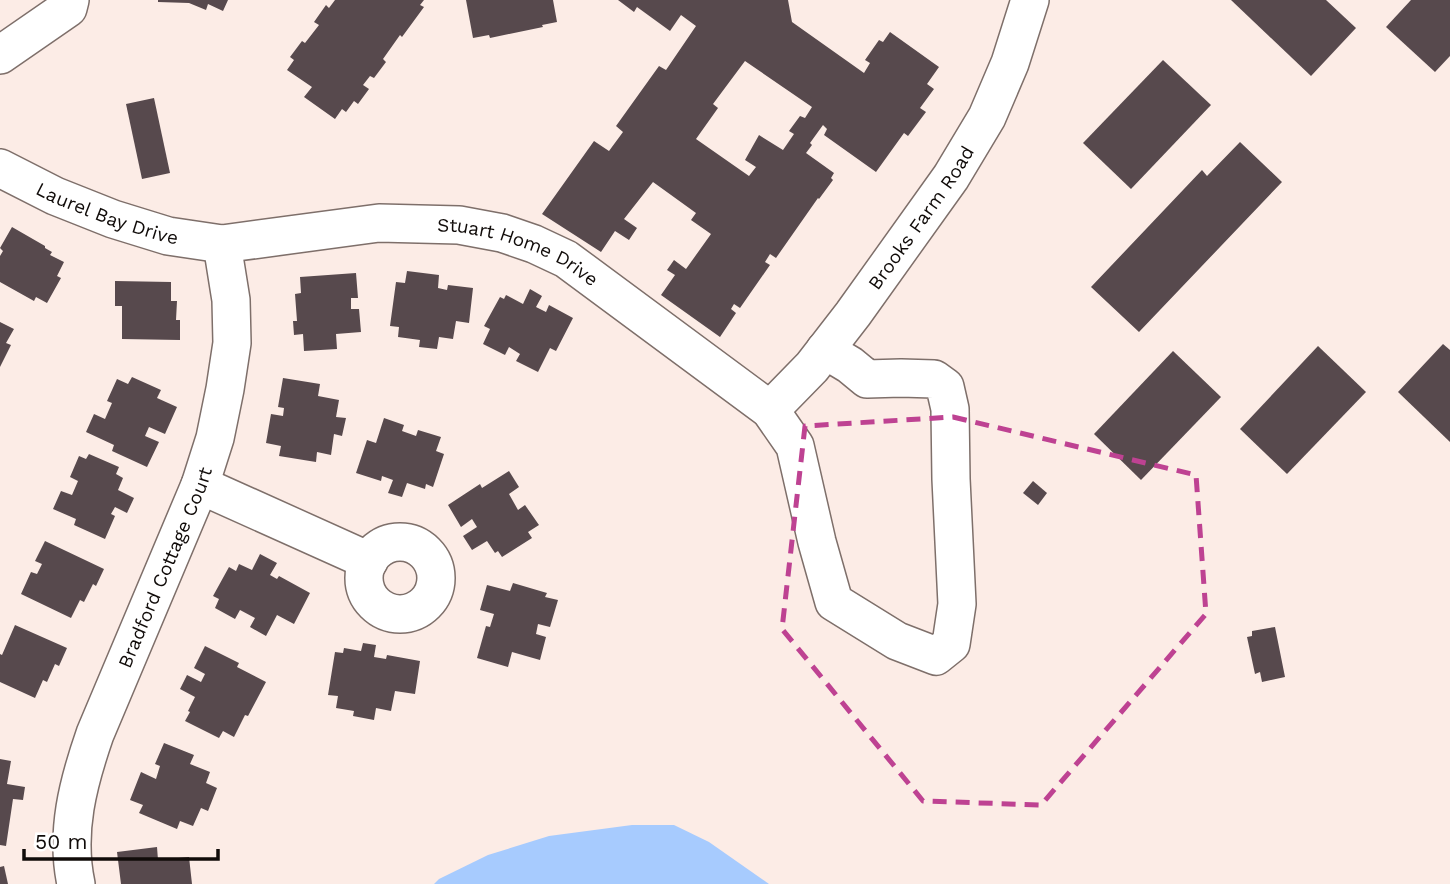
<svg xmlns="http://www.w3.org/2000/svg" width="1450" height="884" font-family="'Work Sans',sans-serif">
  <rect width="100%" height="100%" fill="#fcece6"/>
  <polygon fill="#a7cbfe" points="632,825 674,825 709,842 769,884 434,884 439,879 488,855 549,836"/>
  <g fill="#57494d" fill-rule="evenodd">
    <polygon points="158,0 228,0 223,11 208,4 206,10 189,3 158,2"/>
    <polygon points="335,0 424,0 420,5 424,7 402,37 400,35 383,59 386,62 374,78 370,76 363,85 369,89 358,104 354,101 346,112 342,109 335,119 304,97 312,87 287,70 294,60 290,57 302,41 305,43 319,25 314,22 326,5 329,8"/>
    <polygon points="466,0 553,0 557,22 542,25 543,27 490,38 489,35 473,38"/>
    <path d="M618,0H788L792,22L864,73L870,63L865,60L879,40L883,42L890,32L939,67L927,84L934,89L920,108L926,112L908,136L904,133L876,172L824,135L827,129L823,125L810,143L812,145L806,153L834,173L831,178L833,180L819,199L818,198L776,258L770,254L765,262L770,265L740,308L734,304L731,309L736,313L720,337L661,295L675,275L667,270L674,260L686,269L711,234L691,220L696,213L653,182L624,219L637,228L629,240L615,231L601,252L542,214L594,141L609,151L623,132L616,126L659,66L666,70L696,26L681,15L670,31L637,7L634,12ZM745,61L812,107L805,118L800,116L789,131L794,134L783,150L759,135L745,160L756,167L749,176L696,139L718,108L713,104Z"/>
    <polygon points="1231,0 1326,0 1356,28 1311,76"/>
    <polygon points="1411,0 1450,0 1450,56 1435,72 1386,27"/>
    <polygon points="1163,60 1211,105 1131,189 1083,143"/>
    <polygon points="154,98 170,173 142,179 126,104"/>
    <polygon points="1240,142 1282,182 1139,332 1091,287 1202,170 1207,176"/>
    <polygon points="12,227 45,246 45,248 52,252 50,255 64,262 57,276 61,278 47,303 36,297 34,301 0,282 0,256 3,251 0,248"/>
    <polygon points="407,271 439,275 438,288 447,290 448,285 473,288 469,323 456,321 453,339 439,337 437,349 419,347 420,340 398,337 399,327 390,326 396,282 405,283"/>
    <polygon points="356,273 358,298 351,298 351,309 359,309 361,332 336,334 337,349 304,351 303,334 294,335 293,321 297,321 295,294 301,293 300,277"/>
    <polygon points="115,281 171,282 171,301 177,301 176,320 180,320 180,340 122,339 122,306 115,306"/>
    <polygon points="530,289 542,296 536,307 546,312 549,305 573,318 556,351 550,348 538,372 516,361 520,354 509,347 505,355 483,344 490,329 484,326 500,297 504,299 506,295 523,304"/>
    <polygon points="0,322 14,329 6,343 11,345 0,367"/>
    <polygon points="1443,344 1450,350 1450,442 1398,392"/>
    <polygon points="1318,346 1366,392 1287,474 1240,429"/>
    <polygon points="1173,351 1221,397 1141,480 1094,434"/>
    <polygon points="132,377 161,390 157,398 177,407 165,434 149,427 145,436 159,442 147,467 112,451 114,445 86,432 94,414 105,419 112,403 107,401 117,379 128,384"/>
    <polygon points="283,378 320,384 318,396 339,400 336,417 346,418 342,436 334,434 331,455 317,452 316,462 279,456 281,446 266,443 271,414 283,416 284,408 278,407"/>
    <polygon points="384,418 404,425 402,431 416,436 418,430 441,437 436,451 444,454 433,487 426,484 425,489 407,483 402,497 388,493 393,480 382,476 381,481 356,473 367,440 376,443"/>
    <polygon points="89,454 119,467 116,474 123,478 118,490 134,498 127,513 115,507 111,514 115,516 105,539 74,525 76,519 53,509 61,491 72,495 78,481 70,477 79,456 86,459"/>
    <polygon points="509,471 519,487 509,494 518,510 525,505 539,525 528,532 532,538 502,557 498,551 495,553 487,541 472,550 463,536 477,527 472,519 461,527 448,505 480,484 482,488"/>
    <polygon points="1033,481 1047,493 1038,505 1023,493"/>
    <polygon points="45,541 104,569 96,586 93,584 84,602 80,600 71,618 21,594 31,572 37,574 42,564 35,561"/>
    <polygon points="260,554 277,563 270,575 277,579 279,576 310,593 294,624 277,615 266,636 250,627 255,618 240,610 235,619 215,608 219,599 213,596 229,567 236,571 239,564 252,570"/>
    <polygon points="513,583 547,593 545,597 558,600 550,627 538,624 536,634 546,637 540,660 512,652 508,667 477,658 486,626 490,627 494,614 480,610 487,585 510,591"/>
    <polygon points="15,625 67,648 59,666 55,664 47,682 43,680 35,698 0,682 0,654 2,655"/>
    <polygon points="1275,627 1285,677 1262,682 1260,672 1255,674 1247,637 1252,636 1252,631"/>
    <polygon points="363,643 376,645 374,657 386,659 387,655 420,661 415,694 395,691 391,711 376,708 374,720 353,716 354,711 336,708 338,696 328,695 335,652 343,653 344,648 361,651"/>
    <polygon points="205,646 239,663 237,667 266,682 248,716 245,715 234,737 223,731 219,738 185,721 190,712 188,711 195,697 180,689 187,675 201,682 205,674 194,668"/>
    <polygon points="164,743 194,755 190,764 210,772 206,783 217,788 208,811 201,808 193,826 180,821 177,829 139,813 143,805 130,800 141,772 156,779 160,766 155,764"/>
    <polygon points="0,759 11,761 7,784 25,787 23,800 13,799 6,846 0,845"/>
    <polygon points="157,847 158,860 189,857 192,884 121,884 117,852"/>
    <polygon points="4,866 8,884 0,884 0,867"/>
  </g>
  <g fill="none" stroke-linecap="round" stroke-linejoin="round">
    <g stroke="#7e6f6a" stroke-width="40">
      <g id="minor">
        <polyline points="0,55 68,8 70,0"/>
        <path id="s1" d="M0,168L55,196L113,219L168,236L222,244L379,223L459,225L502,233L534,244L566,259L770,410L795,446L817,542L834,602L897,641L936,656L951,644L957,604L951,479L950,409L945,387L934,379L901,378L867,379L850,365L825,350"/>
        <path id="s2" d="M770,410L812,367L853,314L951,177L987,117L1010,63L1030,0"/>
        <polyline points="200,485 369,561"/>
        <circle cx="400" cy="578" r="36"/>
        <path id="s3" d="M76,884C65,832 78,783 95,734L200,485L215,438L225,389L232,343L231,300L222,244"/>
      </g>
    </g>
    <use href="#minor" stroke="#fff" stroke-width="37"/>
  </g>
  <path fill="none" stroke="#be4292" stroke-width="5" stroke-dasharray="14 9" stroke-linejoin="round" d="M953,417L1196,475L1206,614L1041,805L923,801L782,629L805,426Z"/>
  <g text-anchor="middle" dominant-baseline="central" stroke-width="7" stroke-linejoin="round" paint-order="stroke">
    <g font-size="19" fill="#100b09" stroke="#fff">
      <text stroke="none"><textPath href="#s1" startOffset="117">Laurel Bay Drive</textPath></text>
      <text stroke="none"><textPath href="#s2" startOffset="245">Brooks Farm Road</textPath></text>
      <text stroke="none"><textPath href="#s1" startOffset="539">Stuart Home Drive</textPath></text>
      <text stroke="none"><textPath href="#s3" startOffset="334">Bradford Cottage Court</textPath></text>
    </g>
  </g>
  <path d="M24 849v10h194v-10" fill="none" stroke="#100b09" stroke-width="3.5"/>
  <text x="35" y="849" font-size="21" fill="#100b09" stroke="#ffffff" stroke-width="5" paint-order="stroke">50 m</text>
</svg>
